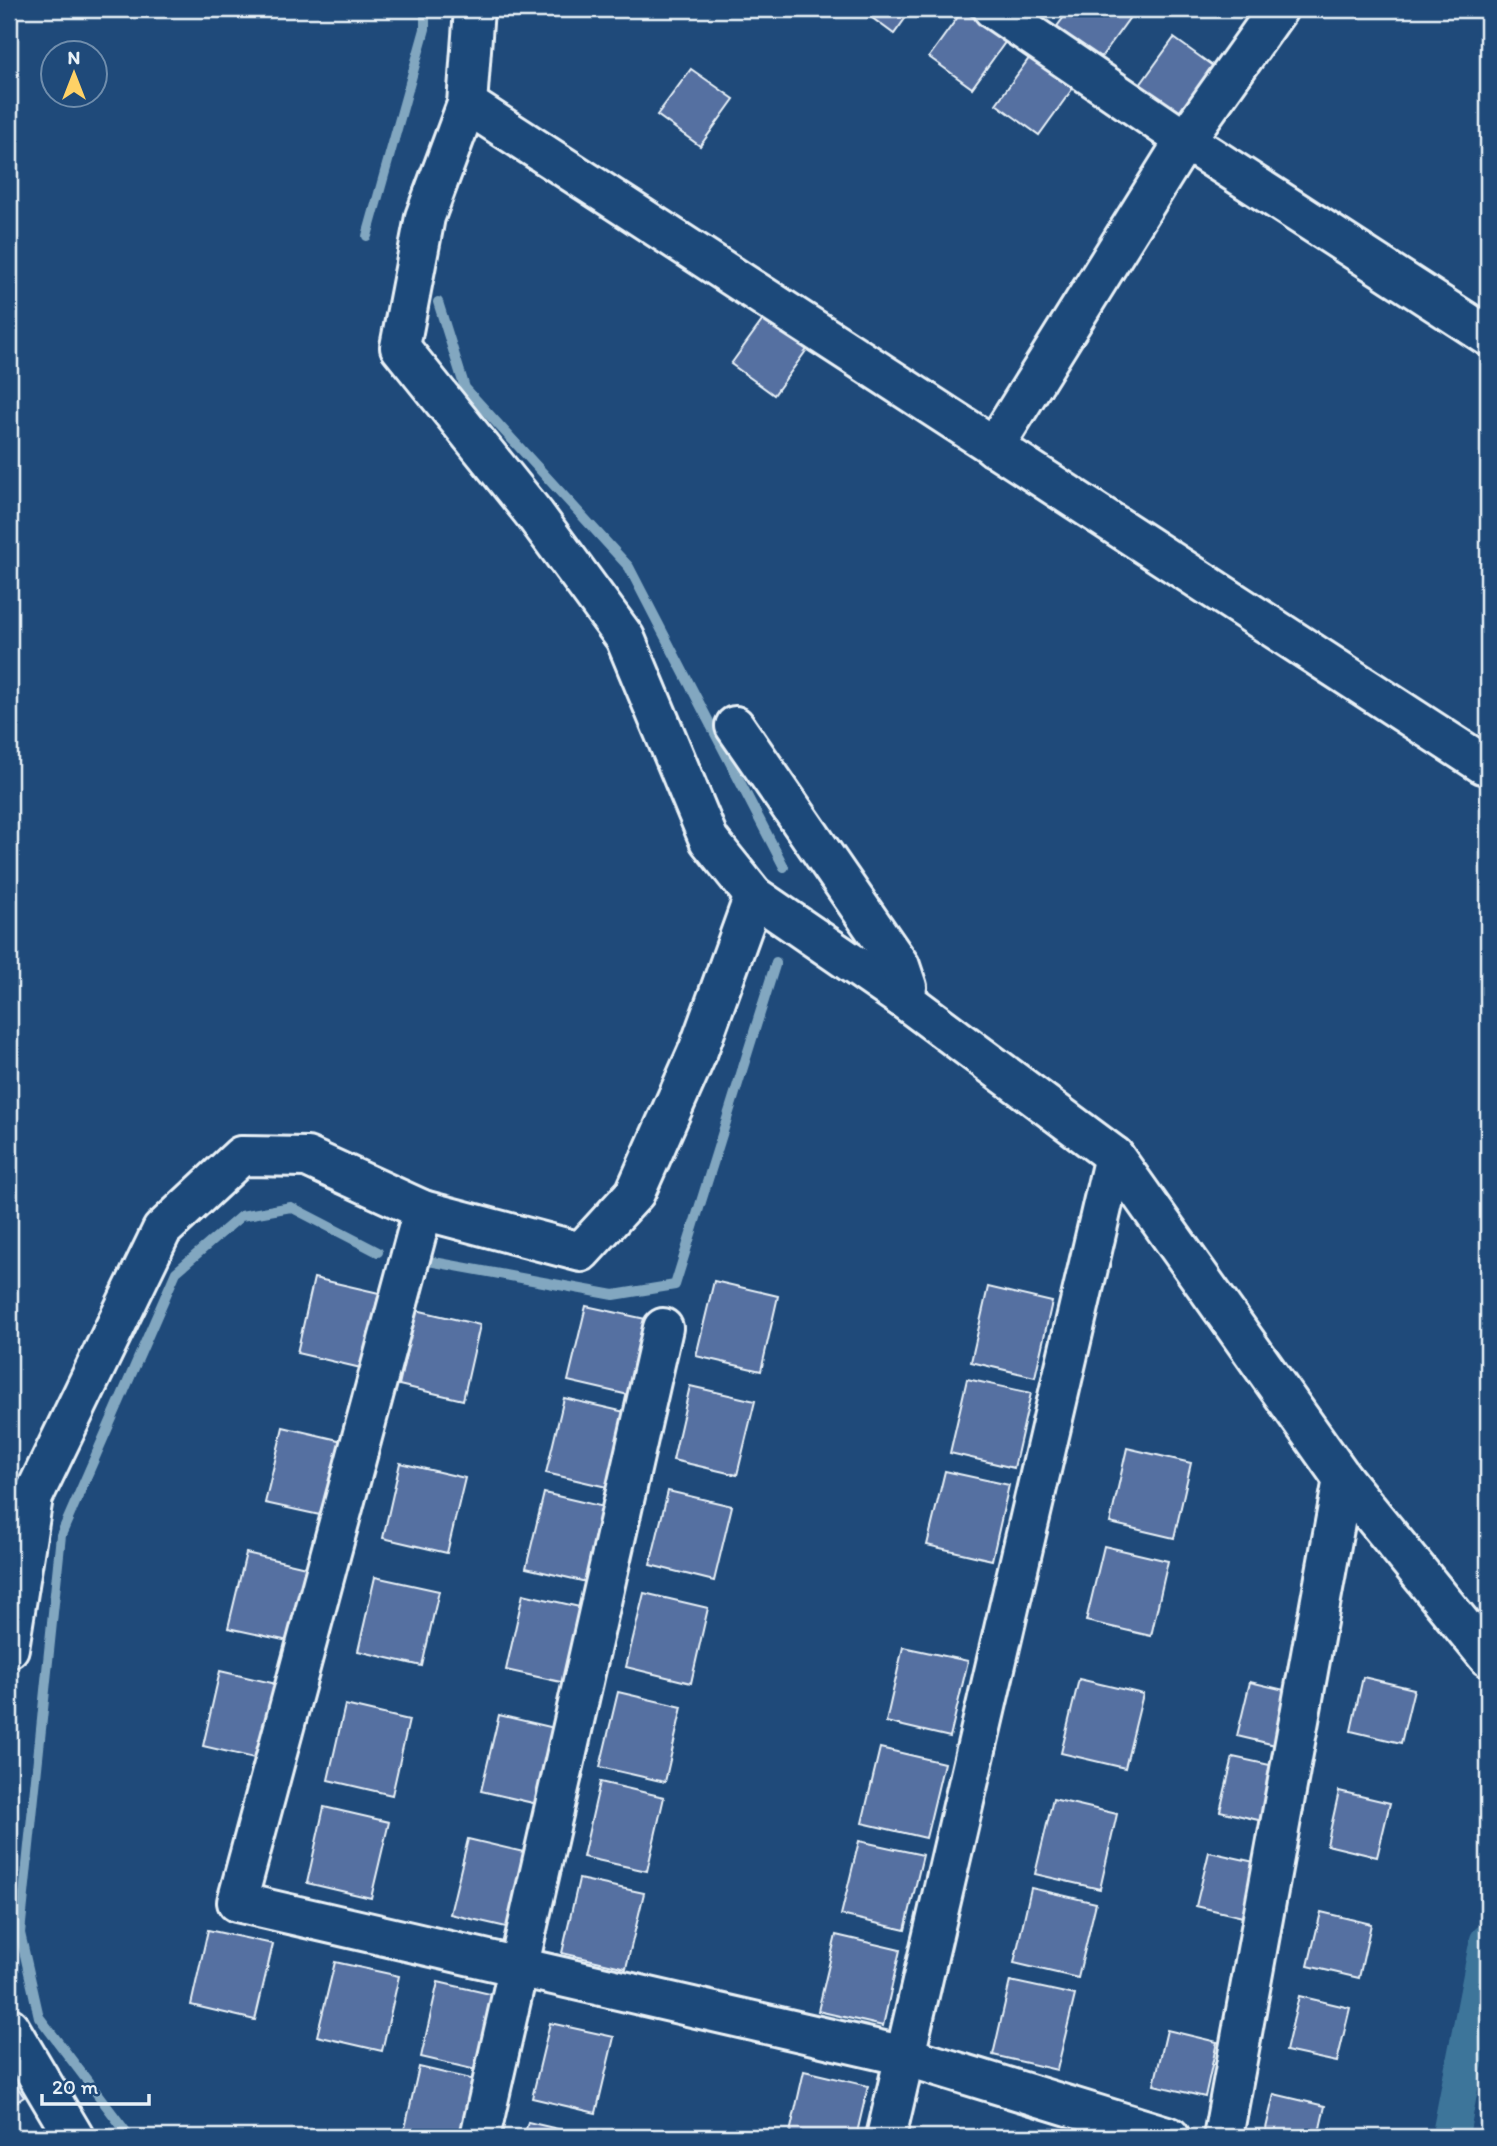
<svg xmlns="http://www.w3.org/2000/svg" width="1497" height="2146" font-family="Itim,sans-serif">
  <rect width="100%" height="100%" fill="#1f4a7a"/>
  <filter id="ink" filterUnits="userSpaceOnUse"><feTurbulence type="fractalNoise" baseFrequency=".0143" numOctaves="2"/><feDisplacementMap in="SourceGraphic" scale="14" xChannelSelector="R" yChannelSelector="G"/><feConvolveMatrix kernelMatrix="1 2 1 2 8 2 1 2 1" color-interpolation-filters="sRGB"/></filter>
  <g filter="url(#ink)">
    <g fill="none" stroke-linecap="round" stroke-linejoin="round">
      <g stroke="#82a7c0" stroke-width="10">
        <polyline points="367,236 425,29 425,9"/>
        <polyline points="438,302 465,388 629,567 784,867"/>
        <polyline points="423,1260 614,1295 675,1285 776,962"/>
        <polyline points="130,2137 39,2017 20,1933 61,1535 176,1272 241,1216 291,1207 378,1252"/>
      </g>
      <polyline stroke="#3e759a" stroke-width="37" points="1450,2137 1488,1942"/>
    </g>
    <g fill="#5470a1" stroke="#e8f1f8" stroke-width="2">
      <polygon points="860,9 912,9 894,34"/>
      <polygon points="1070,9 1127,9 1133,13 1099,60 1055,29"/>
      <polygon points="963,10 1006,41 972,88 929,57"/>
      <polygon points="1174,38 1217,69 1183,116 1140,85"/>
      <polygon points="1030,57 1073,88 1039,135 996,104"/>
      <polygon points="691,69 734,99 700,146 657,115"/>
      <polygon points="765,317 808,348 774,395 731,364"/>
      <polygon points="314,1278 379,1293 361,1368 297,1353"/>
      <polygon points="714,1281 778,1296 761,1371 696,1356"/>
      <polygon points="988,1287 1052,1302 1035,1377 971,1362"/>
      <polygon points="586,1306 650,1320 633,1396 568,1381"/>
      <polygon points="416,1310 480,1325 463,1400 399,1385"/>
      <polygon points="967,1379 1031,1393 1014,1468 950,1453"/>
      <polygon points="690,1386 755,1401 737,1475 673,1460"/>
      <polygon points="564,1398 629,1413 611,1488 546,1473"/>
      <polygon points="283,1427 347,1442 329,1517 265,1503"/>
      <polygon points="1127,1448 1191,1463 1174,1538 1110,1523"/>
      <polygon points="400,1463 465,1478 447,1553 383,1538"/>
      <polygon points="945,1471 1009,1485 992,1560 927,1545"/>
      <polygon points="668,1491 732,1506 714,1581 650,1565"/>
      <polygon points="544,1493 608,1508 591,1583 526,1568"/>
      <polygon points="1104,1546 1168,1561 1151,1636 1086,1621"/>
      <polygon points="246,1553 310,1568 293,1642 228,1628"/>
      <polygon points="375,1577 439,1591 422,1666 358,1651"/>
      <polygon points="644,1593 708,1608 691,1683 626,1667"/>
      <polygon points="523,1594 588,1609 570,1684 506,1670"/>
      <polygon points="903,1647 968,1661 950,1737 886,1722"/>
      <polygon points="220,1671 285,1686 267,1761 203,1746"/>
      <polygon points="1363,1677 1414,1689 1401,1743 1351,1731"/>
      <polygon points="1079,1679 1143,1694 1125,1768 1061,1753"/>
      <polygon points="1250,1682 1301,1694 1288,1748 1237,1736"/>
      <polygon points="618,1692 682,1707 665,1782 600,1767"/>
      <polygon points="345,1705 409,1720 392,1795 328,1780"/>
      <polygon points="499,1715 563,1730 546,1806 481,1791"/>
      <polygon points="880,1748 944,1763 926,1838 862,1823"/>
      <polygon points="1233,1757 1283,1768 1271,1823 1220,1811"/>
      <polygon points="600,1782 664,1797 647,1871 583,1857"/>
      <polygon points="1339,1791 1390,1803 1377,1857 1327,1845"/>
      <polygon points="1053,1799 1117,1814 1100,1889 1035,1874"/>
      <polygon points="324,1807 389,1822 371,1898 307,1883"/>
      <polygon points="468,1839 532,1854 515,1929 450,1914"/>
      <polygon points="859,1841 923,1855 905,1930 841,1915"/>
      <polygon points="1209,1852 1259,1863 1247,1918 1196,1906"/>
      <polygon points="579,1879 644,1893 626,1968 562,1953"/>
      <polygon points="1031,1888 1096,1903 1078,1978 1014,1963"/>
      <polygon points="1321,1912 1371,1924 1359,1978 1308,1966"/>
      <polygon points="208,1930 273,1944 255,2020 191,2005"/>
      <polygon points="836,1935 900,1950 883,2026 818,2011"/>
      <polygon points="335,1962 399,1976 382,2051 317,2036"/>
      <polygon points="1010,1981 1075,1995 1057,2070 993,2055"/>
      <polygon points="438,1982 503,1997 485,2072 421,2057"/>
      <polygon points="1299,1996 1350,2008 1337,2062 1286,2051"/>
      <polygon points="550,2023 614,2037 596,2113 532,2098"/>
      <polygon points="1167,2030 1217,2042 1205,2097 1154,2085"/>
      <polygon points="419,2067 483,2082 471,2137 403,2137"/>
      <polygon points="804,2071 868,2086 856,2137 789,2137"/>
      <polygon points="9,2075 24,2097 9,2107"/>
      <polygon points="1274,2094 1325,2106 1318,2137 1264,2137"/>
      <polygon points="528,2122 592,2137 524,2137"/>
    </g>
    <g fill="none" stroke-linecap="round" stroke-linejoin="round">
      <g stroke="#e8f1f8" stroke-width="44">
        <g id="minor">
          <polyline points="474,9 467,104 425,217 400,347 535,515 625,638 709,840 754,896 901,997 1114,1156 1343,1479 1488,1657"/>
          <polyline points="993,9 1185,140 1488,336"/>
          <polyline points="467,104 1483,764"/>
          <polyline points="994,447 1185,140 1278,9"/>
          <polyline points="735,726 900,966 907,987 901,997"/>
          <polyline points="423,1210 237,1902 905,2056 1170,2137"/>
          <polyline points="9,1648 33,1497 162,1230 241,1156 307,1157 423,1210 581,1252 635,1193 698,1051 754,896"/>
          <polyline points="9,2027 74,2137"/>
          <polyline points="480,2137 663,1328"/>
          <polyline points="886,2137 1114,1156"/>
          <polyline points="1223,2137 1343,1479"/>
        </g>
      </g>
      <use href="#minor" stroke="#1f4a7a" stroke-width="38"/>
    </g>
  </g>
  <rect width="1497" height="2146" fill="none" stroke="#1f4a7a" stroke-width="35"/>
  <rect x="18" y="18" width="1462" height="2111" fill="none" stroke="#e8f1f8" stroke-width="2.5" filter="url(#ink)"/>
  <g transform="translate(74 74)"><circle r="33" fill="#1f4a7a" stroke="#6f8dac" stroke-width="2"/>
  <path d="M0-5L12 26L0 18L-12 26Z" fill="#ffd166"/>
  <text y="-10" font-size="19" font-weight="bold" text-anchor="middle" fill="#e8f1f8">N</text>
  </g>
  <path d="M42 2094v10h107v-10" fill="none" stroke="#e8f1f8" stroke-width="3.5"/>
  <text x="52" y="2094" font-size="21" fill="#e8f1f8" stroke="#1f4a7a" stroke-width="5" paint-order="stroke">20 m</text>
</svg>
